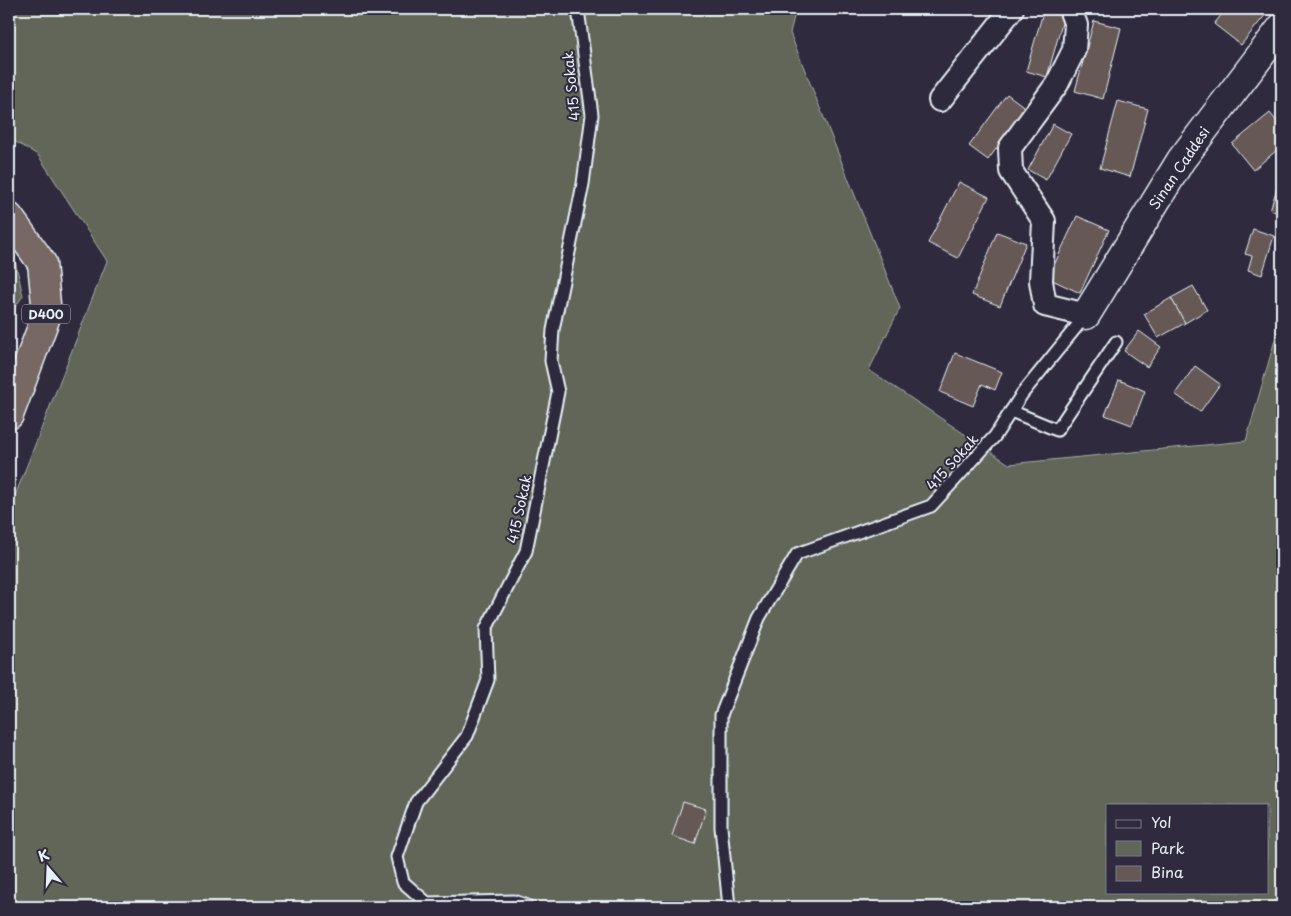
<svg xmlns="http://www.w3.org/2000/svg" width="1291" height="916" font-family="'Playpen Sans',sans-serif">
  <rect width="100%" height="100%" fill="#2f2a3d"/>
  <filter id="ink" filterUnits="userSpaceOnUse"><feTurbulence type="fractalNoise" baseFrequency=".02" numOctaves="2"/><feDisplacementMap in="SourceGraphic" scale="10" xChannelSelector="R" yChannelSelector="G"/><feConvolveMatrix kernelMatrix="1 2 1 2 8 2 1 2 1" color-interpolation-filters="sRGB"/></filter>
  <g filter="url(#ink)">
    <g fill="#626658" stroke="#a5aca8" fill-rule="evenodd">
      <path d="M9,9H796L790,33L900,308L869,370L1009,464L1246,441L1282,315V907H9V511L107,261L38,155L9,138ZM1107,805H1267V892H1107Z"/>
      <polygon points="9,234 23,296 9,315"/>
    </g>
    <g fill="#665955" stroke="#e8f1f8">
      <polygon points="945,9 958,9 955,14"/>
      <polygon points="1044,9 1066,9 1047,77 1026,71"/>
      <polygon points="1226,9 1261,9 1267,13 1241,45 1214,24"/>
      <polygon points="1094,21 1121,28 1103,99 1075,91"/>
      <polygon points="1007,94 1026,108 988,160 969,146"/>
      <polygon points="1118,101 1148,109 1130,177 1100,168"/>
      <polygon points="1270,113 1282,128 1282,146 1253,170 1232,144"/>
      <polygon points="1053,124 1071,134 1046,180 1028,170"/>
      <polygon points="959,182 989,197 958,258 928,243"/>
      <polygon points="1278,185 1282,186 1282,214 1270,210"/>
      <polygon points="1077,216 1109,230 1080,293 1048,278"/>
      <polygon points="1253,229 1274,236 1262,275 1248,270 1252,256 1245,254"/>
      <polygon points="997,232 1026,243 1000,306 972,295"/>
      <polygon points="1193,286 1207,310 1185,323 1171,298"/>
      <polygon points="1171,298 1185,323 1158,338 1144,314"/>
      <polygon points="1139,331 1161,347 1147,367 1124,351"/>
      <polygon points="955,353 1002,372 995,390 982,384 973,406 940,392"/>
      <polygon points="1195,366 1220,384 1200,412 1175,394"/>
      <polygon points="1119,380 1145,391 1132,425 1105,415"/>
      <polygon points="683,802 706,809 695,844 672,836"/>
    </g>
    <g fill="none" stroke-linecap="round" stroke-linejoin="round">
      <g stroke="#e8f1f8" stroke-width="15">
        <g id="lane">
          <polyline points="1011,411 1057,430 1116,342"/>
          <polyline points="530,907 514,901 427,903 403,882 397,857 416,802 467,736 488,680 486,629 526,551 558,392 551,361 553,330 583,184 592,115 578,9"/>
          <polyline points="729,907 721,827 721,715 759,618 797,554 931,506 995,436 1022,394 1086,315"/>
        </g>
      </g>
      <g stroke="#e8f1f8" stroke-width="26">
        <g id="street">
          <polyline points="1070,9 1076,25 1074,50 1057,84 1010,148 1011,171 1044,221 1041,281 1045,305 1086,315"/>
          <polyline points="940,100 1012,9"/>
        </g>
      </g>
      <g stroke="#e8f1f8" stroke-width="31">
        <polyline id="secondary" points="1086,315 1181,160 1282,27"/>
      </g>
      <g stroke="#e8f1f8" stroke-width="31">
        <polyline id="highway" points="9,217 42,263 47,314 9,415"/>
      </g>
      <use href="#lane" stroke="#2f2a3d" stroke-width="11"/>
      <use href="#street" stroke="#2f2a3d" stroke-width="22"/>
      <use href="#secondary" stroke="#2f2a3d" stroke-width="28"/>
      <use href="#highway" stroke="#776864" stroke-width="28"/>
    </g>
  </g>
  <g text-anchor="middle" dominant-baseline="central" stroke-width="4" stroke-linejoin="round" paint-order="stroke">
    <rect fill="#2f2a3d" stroke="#b0b5c0" stroke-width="1" x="22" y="304.5" width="48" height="19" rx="4"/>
    <g font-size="12" font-weight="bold" fill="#e8f1f8">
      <text x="46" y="314">D400</text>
    </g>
    <g font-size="14" fill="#e8f1f8" stroke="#2f2a3d">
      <text transform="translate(571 86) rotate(-96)">415 Sokak</text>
      <text transform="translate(1179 168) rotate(-56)">Sinan Caddesi</text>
      <text transform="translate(952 462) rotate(-48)">415 Sokak</text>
      <text transform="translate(519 509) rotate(-78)">415 Sokak</text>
    </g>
  </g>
  <rect width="1291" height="916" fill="none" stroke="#2f2a3d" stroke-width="30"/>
  <rect x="15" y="15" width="1261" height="886" fill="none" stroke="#e8f1f8" stroke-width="2" filter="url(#ink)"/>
  <rect x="1106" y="804" width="162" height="90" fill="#2f2a3d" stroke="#797a88"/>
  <rect x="1116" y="820" width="25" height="8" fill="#2f2a3d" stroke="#797a88"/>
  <text x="1151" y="828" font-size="15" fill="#e8f1f8">Yol</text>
  <rect x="1116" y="841" width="25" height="15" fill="#626658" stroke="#797a88"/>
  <text x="1151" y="854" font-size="15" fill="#e8f1f8">Park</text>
  <rect x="1116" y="866" width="25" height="15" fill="#665955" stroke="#797a88"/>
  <text x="1151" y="878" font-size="15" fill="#e8f1f8">Bina</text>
  <g transform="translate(48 868) rotate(341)" stroke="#2f2a3d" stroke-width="4" paint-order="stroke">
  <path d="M0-4L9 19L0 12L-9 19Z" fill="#e8f1f8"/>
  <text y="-8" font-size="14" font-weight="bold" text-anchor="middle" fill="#e8f1f8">K</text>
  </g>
</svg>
